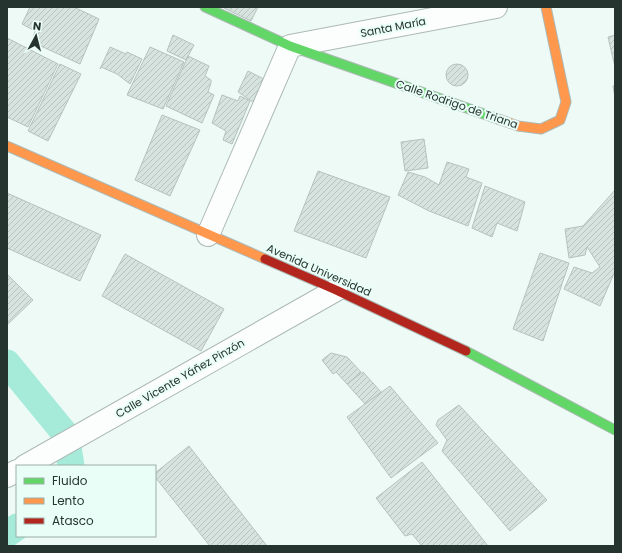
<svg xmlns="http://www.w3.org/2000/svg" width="622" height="553" font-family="Poppins,sans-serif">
  <defs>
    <pattern id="building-hatch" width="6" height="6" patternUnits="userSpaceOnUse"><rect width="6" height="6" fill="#d7e3df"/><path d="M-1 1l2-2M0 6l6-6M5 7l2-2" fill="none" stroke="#b8c3c0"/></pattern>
  </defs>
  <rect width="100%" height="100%" fill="#eefaf6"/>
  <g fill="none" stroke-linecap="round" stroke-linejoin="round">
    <g stroke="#a6ebd9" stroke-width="27">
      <polyline points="7,363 66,435 71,466"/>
      <polyline points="7,534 17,527"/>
    </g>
  </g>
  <g fill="url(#building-hatch)" stroke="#b6c2be">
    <polygon points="30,7 74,7 99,19 80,64 32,42 35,31 22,24"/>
    <polygon points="222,7 258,7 251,21"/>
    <polygon points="173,35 194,45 186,60 167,51"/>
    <polygon points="615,35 615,67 608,37"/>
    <polygon points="7,38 58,64 28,127 7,117"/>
    <polygon points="110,47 126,54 127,52 142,59 130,84 117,74 101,67 100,69"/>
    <polygon points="150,47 184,62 163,109 127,95"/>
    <polygon points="188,56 209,66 205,76 211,80 211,83 208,92 214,95 202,123 166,106"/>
    <circle cx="457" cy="75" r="11"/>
    <polygon points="60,64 81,74 48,141 28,131"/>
    <polygon points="248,71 266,80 256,104 238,92"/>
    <polygon points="615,85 615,97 613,86"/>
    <polygon points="222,95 238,101 240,96 250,101 232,144 223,140 226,131 212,123"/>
    <polygon points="162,115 200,130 170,196 135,180"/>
    <polygon points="424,139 428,168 405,171 401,142"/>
    <polygon points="447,162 469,169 466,177 482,183 468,226 429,211 398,195 408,172 425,177 439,185"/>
    <polygon points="318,171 390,197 366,258 294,231"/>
    <polygon points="485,186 525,202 517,231 497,223 492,237 472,228"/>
    <polygon points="615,190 615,271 600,306 564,289 574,267 592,273 600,267 587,247 585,255 569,258 565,229 583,226"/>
    <polygon points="7,193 101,235 80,281 7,248"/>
    <polygon points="540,253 569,263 543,341 513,329"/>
    <polygon points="125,254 224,309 201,351 102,296"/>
    <polygon points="7,274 33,300 7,325"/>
    <polygon points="331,353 347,357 361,372 347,384 336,372 333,374 322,360"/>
    <polygon points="363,372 381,392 365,404 347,384"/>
    <polygon points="390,386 438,443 391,478 347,417"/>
    <polygon points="459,405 547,500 510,531 442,451 447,440 436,425 438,420"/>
    <polygon points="189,446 267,546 210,546 155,477 155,473"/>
    <polygon points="422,462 488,546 422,546 412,534 405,536 376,498"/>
  </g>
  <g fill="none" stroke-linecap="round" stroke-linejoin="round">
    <g stroke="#adb9b5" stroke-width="24">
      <g id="street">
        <polyline points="208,235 290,46 496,7"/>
        <polyline points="25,466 336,290"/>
        <polyline points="7,476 17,471"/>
      </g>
    </g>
    <g stroke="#adb9b5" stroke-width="11">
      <g id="fast">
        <polyline points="205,7 290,46 498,119"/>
        <polyline points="466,351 615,430"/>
      </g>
    </g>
    <g stroke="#adb9b5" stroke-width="11">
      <g id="slow">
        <polyline points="498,119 518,126 541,129 560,120 566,102 546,7"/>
        <polyline points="7,146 265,259"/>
      </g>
    </g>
    <g stroke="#adb9b5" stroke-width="11">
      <polyline id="jam" points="265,259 336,290 466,351"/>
    </g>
    <use href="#street" stroke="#fcfefe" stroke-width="22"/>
    <use href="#fast" stroke="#63d668" stroke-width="9"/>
    <use href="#slow" stroke="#ff974d" stroke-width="9"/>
    <use href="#jam" stroke="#b3261e" stroke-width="9"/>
  </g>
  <g text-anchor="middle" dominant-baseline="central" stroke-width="4" stroke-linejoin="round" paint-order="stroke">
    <g font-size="11" fill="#263430" stroke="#eafef8">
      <text transform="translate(393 27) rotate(-11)">Santa María</text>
      <text transform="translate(457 104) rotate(19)">Calle Rodrigo de Triana</text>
      <text transform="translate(319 270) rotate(24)">Avenida Universidad</text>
      <text transform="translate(180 378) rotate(-30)">Calle Vicente Yáñez Pinzón</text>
    </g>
  </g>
  <rect width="622" height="553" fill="none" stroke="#263430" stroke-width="16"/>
  <rect x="16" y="465" width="140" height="72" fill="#eafef8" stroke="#9cada8"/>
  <rect x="24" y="478" width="20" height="6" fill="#63d668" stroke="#9cada8"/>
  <text x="52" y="485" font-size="12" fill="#263430">Fluido</text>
  <rect x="24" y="498" width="20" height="6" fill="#ff974d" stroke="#9cada8"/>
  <text x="52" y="505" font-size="12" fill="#263430">Lento</text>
  <rect x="24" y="518" width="20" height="6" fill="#b3261e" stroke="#9cada8"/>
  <text x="52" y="525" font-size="12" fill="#263430">Atasco</text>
  <g transform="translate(36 36) rotate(7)" stroke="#eafef8" stroke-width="3" paint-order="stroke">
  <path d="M0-3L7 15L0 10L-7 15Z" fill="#263430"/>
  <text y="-6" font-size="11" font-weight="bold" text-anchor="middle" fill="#263430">N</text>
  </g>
</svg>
